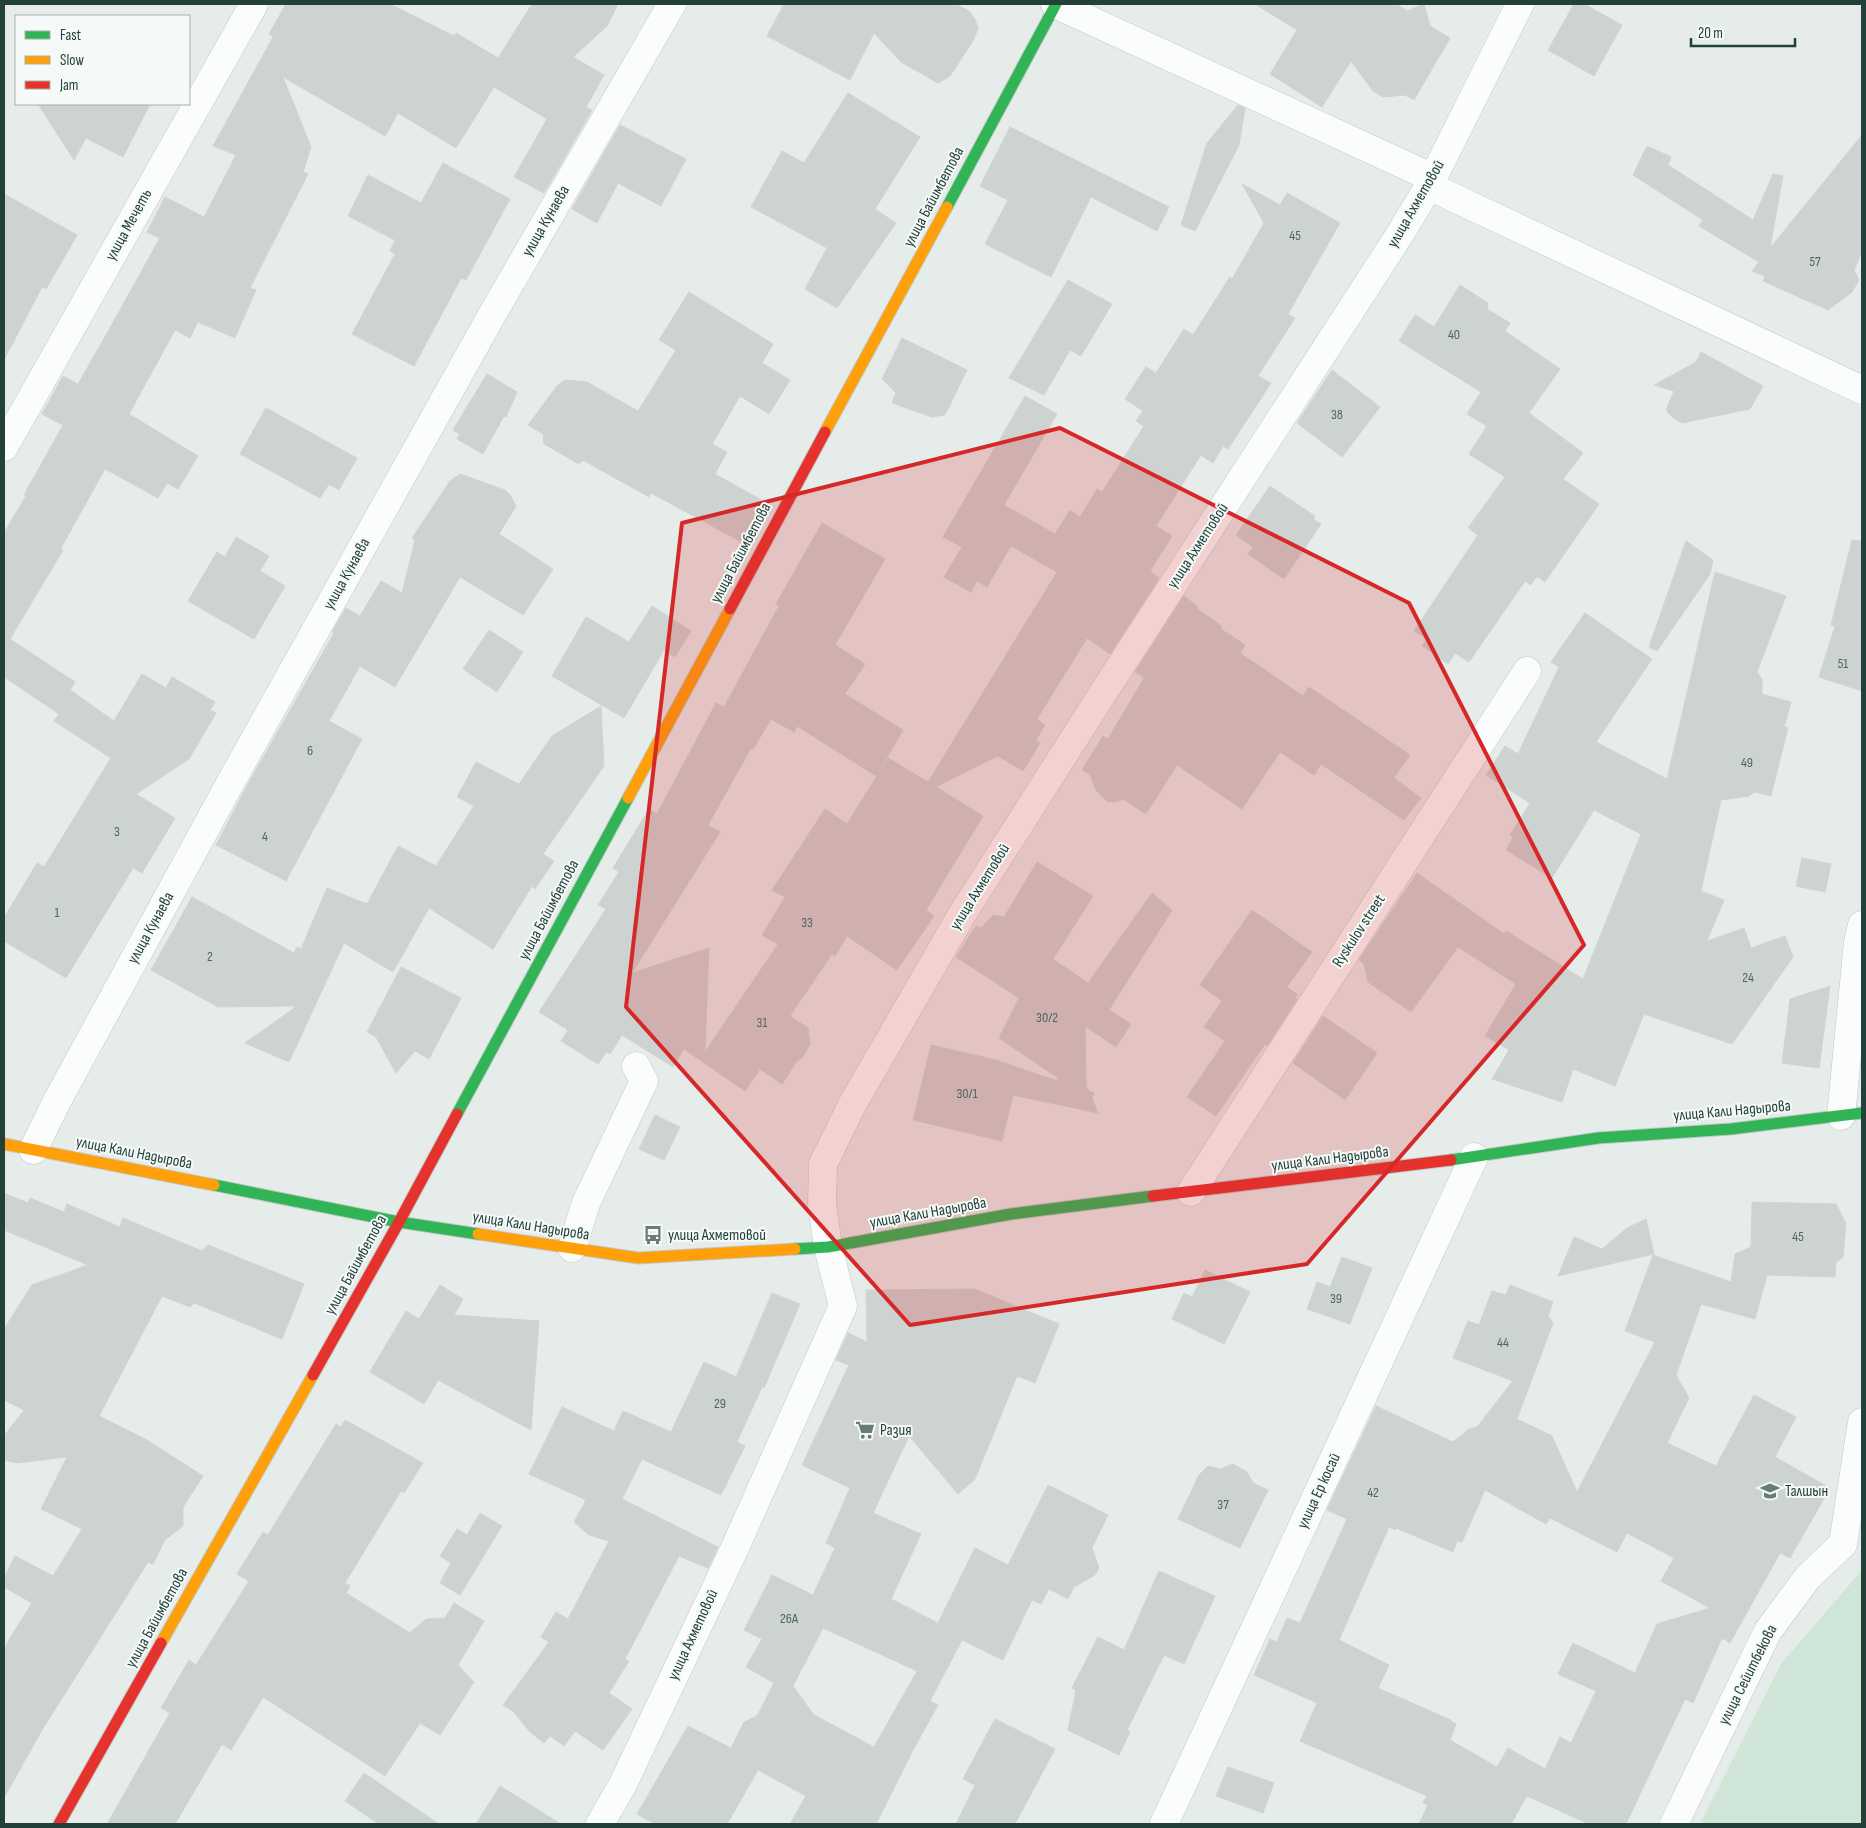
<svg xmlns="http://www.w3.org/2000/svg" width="1866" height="1828" font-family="'Sofia Sans Condensed',sans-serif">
  <rect width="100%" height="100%" fill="#e6ece9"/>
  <polygon fill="#cfe5d7" points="1862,1570 1862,1824 1700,1824 1781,1664"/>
  <g fill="#cdd3d1" stroke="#cfd5d2" fill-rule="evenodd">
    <polygon points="286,4 390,4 454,36 456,33 498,58 532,4 618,4 607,26 573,57 604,75 586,107 592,110 544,193 514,177 547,119 494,87 456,148 398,113 385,136 283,77 311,147 303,172 308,174 250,288 256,290 235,338 198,322 190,338 175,330 129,414 198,456 178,489 167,483 158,498 105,469 61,548 63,550 10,639 75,682 70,690 114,721 142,674 166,688 172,677 215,702 210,710 216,713 189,759 136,794 175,818 142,873 133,868 66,978 4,941 4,918 37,863 44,867 111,758 54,721 59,714 4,677 4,533 26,496 24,495 63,425 42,414 63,376 78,384 101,344 160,238 147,232 165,197 204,217 236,155 213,146 273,37 269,34"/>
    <polygon points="784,4 955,4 969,11 975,19 978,29 973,41 950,76 938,83 901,62 874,33 850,80 767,36"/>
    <polygon points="1255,4 1396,4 1407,11 1424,4 1430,26 1450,38 1414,100 1405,95 1383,97 1373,91 1351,61 1322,107 1270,74 1297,30"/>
    <polygon points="1574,4 1584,4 1622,25 1594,76 1548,50"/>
    <polygon points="848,93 920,137 875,209 896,223 837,308 805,289 827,248 751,207 782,151 804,163"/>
    <polygon points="38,104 150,104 123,157 86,138 74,160"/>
    <polygon points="1238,105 1245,108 1239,145 1195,231 1181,225 1207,143"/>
    <polygon points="620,125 686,159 661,206 618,183 597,223 572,209"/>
    <polygon points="1010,127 1169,207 1157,231 1091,197 1051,277 985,244 1008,200 980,186"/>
    <polygon points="1862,135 1862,252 1854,270 1859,280 1852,292 1828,310 1763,281 1765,276 1752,271 1759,262 1699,226 1703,220 1633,175 1647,146 1671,157 1668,165 1753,220 1773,174 1783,176 1770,248"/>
    <polygon points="443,163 510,199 466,280 461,278 414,366 352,334 395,254 390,251 395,240 348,216 368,175 421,203"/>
    <polygon points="1242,184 1280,205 1287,193 1340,223 1288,314 1295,318 1258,376 1271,383 1228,449 1223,446 1213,463 1201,455 1156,526 1172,536 1150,571 1159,578 1110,654 1087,638 1037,719 1045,725 1036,740 1040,743 1023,771 998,756 936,787 983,816 926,910 934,916 897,970 847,936 835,956 832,954 790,1016 808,1028 810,1044 802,1058 797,1061 782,1084 760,1069 745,1091 684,1049 673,1067 622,1035 610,1054 606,1052 598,1064 561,1041 568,1030 539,1012 606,909 598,905 619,872 613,868 649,809 657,814 716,703 724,707 779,606 776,604 822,523 885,559 835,645 865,664 845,694 903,730 876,776 797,726 794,732 771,719 753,749 751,748 708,825 720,832 632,973 709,948 705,1052 778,944 762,935 785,897 772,890 825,809 847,824 888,758 928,782 1057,572 1011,546 987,587 977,581 971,592 944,577 962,547 943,537 1025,396 1057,414 1004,505 1055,534 1070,510 1080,517 1097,489 1102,492 1144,426 1136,421 1143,411 1125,399 1146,367 1156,373 1184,329 1193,335 1230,277 1232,279 1264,223"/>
    <polygon points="4,194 77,235 46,289 42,287 4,360"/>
    <polygon points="1068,280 1112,304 1081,356 1070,350 1044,395 1009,378"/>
    <polygon points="1460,285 1488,303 1487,309 1510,323 1505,331 1560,369 1529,413 1583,453 1563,479 1599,504 1545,582 1537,576 1531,585 1525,581 1469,662 1455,653 1448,664 1422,646 1427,639 1414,631 1478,535 1468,528 1505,477 1469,454 1487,426 1467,414 1481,392 1399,341 1415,315 1434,327"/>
    <polygon points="689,292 773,344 762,363 790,380 769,414 740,396 712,444 727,452 715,474 767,503 745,544 651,493 649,497 583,460 579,464 544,444 543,434 528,425 557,386 565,380 587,382 638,411 676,350 659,340"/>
    <polygon points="902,338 967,370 945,415 932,417 892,403 896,393 882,379"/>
    <polygon points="1701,352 1763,386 1750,409 1682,423 1672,417 1666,410 1674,391 1654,385 1696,362"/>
    <polygon points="1332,370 1380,407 1342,457 1297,423"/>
    <polygon points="487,374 517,392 506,417 504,416 483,454 457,439 460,434 453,430"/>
    <polygon points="266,408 357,458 339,490 329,484 320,498 240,454"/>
    <polygon points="460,474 505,490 510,495 516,506 499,534 553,569 523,615 460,577 395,687 360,666 329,721 362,739 286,881 216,845 247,786 334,633 332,632 346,608 360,616 381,581 402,593 415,540 412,538 450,481"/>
    <polygon points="1270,486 1315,516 1313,519 1321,524 1284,579 1248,554 1253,547 1236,535"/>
    <polygon points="236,537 269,556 260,571 285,586 254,639 188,601 217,552 225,557"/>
    <polygon points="1852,540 1862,541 1862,691 1819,677 1835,626 1831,625"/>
    <polygon points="1686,541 1713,560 1710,574 1657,651 1649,647"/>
    <polygon points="1715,572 1786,596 1757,672 1762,679 1762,694 1791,702 1784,727 1788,728 1771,796 1755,792 1749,796 1721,800 1701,891 1724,900 1707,941 1744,928 1751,948 1785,936 1793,957 1732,1044 1644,1014 1615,1086 1573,1069 1562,1102 1492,1079 1509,1050 1485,1036 1516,984 1458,947 1411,1012 1368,982 1364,964 1359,960 1417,873 1504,934 1506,931 1583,979 1641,834 1594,810 1552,878 1506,850 1513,837 1510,835 1530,803 1486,775 1505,746 1518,754 1559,667 1551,662 1585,613 1652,659 1596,742 1667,779"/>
    <polygon points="1184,596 1197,606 1197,609 1222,626 1221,629 1245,645 1240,653 1303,696 1309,687 1410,755 1394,778 1421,798 1404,820 1321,764 1314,775 1280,752 1242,809 1177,765 1146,814 1123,799 1115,802 1107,801 1096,790 1090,775 1082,770 1103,736 1108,739 1144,678 1135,672"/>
    <polygon points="652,606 691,631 675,657 664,650 624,718 552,676 586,617 629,642"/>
    <polygon points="489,630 523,652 497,692 463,669"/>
    <polygon points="601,706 604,766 543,854 554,861 535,889 532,886 493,949 429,908 393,972 344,943 289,1062 245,1043 297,1006 218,1007 151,970 192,897 294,953 297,947 301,949 327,888 367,904 398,846 436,866 474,806 457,797 476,762 519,784 552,736"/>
    <polygon points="1802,858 1831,864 1825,892 1796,886"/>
    <polygon points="1037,862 1093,896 1053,959 1088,983 1152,893 1172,910 1109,1010 1131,1024 1116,1047 1085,1026 1086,1086 1089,1091 1094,1093 1092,1099 1098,1113 1013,1095 1002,1141 913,1120 931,1045 996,1060 1057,1081 1058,1078 999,1038 1019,998 956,957 976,926 981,928 993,915 1004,917"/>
    <polygon points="1252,910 1312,952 1287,987 1298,995 1295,998 1297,999 1267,1046 1265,1044 1216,1116 1187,1097 1225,1041 1204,1027 1222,1001 1200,985"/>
    <polygon points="401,967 461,998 429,1059 415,1051 396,1073 376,1037 367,1032"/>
    <polygon points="1830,986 1819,1068 1782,1063 1790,999"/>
    <polygon points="1323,1016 1377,1053 1345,1100 1293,1063"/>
    <polygon points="655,1115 680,1127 664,1160 639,1149"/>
    <polygon points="4,1193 28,1203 30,1198 64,1212 67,1204 120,1227 123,1218 202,1251 208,1245 304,1284 282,1339 194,1303 190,1307 162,1296 99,1416 147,1440 203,1476 183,1507 183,1526 165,1540 153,1564 148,1562 42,1730 4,1798 4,1653 7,1643 32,1603 4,1587 4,1578 15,1556 53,1576 82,1529 41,1509 67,1457 17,1463 4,1460 4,1436 24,1410 4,1400 4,1329 32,1285 88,1265 4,1230"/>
    <path d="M1752,1202L1836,1204L1846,1224L1843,1257L1836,1262L1835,1277L1767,1275L1755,1319L1701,1304L1676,1375L1689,1398L1667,1443L1716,1466L1754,1395L1796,1417L1775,1457L1830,1488L1790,1558L1780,1553L1730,1643L1722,1638L1693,1703L1685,1699L1626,1824H1589L1527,1796L1511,1824H1419L1428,1805L1423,1803L1427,1796L1300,1741L1317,1703L1254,1675L1270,1639L1277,1642L1287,1618L1300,1623L1347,1519L1327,1510L1376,1406L1453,1442L1469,1429L1477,1427L1513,1381L1453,1358L1468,1321L1479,1325L1492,1291L1506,1295L1510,1285L1553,1302L1548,1316L1553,1323L1517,1419L1552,1436L1577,1492L1655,1342L1625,1331L1653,1255L1731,1282L1735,1254L1751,1247ZM1485,1490L1546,1524L1550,1518L1617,1552L1627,1533L1674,1558L1661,1581L1710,1608L1657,1624L1635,1673L1573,1643L1558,1674L1596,1691L1571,1743L1560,1737L1545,1769L1508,1748L1497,1767L1450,1740L1456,1724L1451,1721V1720L1378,1688L1389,1665L1339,1640L1389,1527L1395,1530L1396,1528L1453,1552L1457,1541L1462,1542Z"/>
    <polygon points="1646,1219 1654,1254 1558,1276 1574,1237 1602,1249 1627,1228"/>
    <polygon points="1342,1257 1372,1268 1350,1324 1307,1309 1317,1282 1330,1287"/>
    <polygon points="1205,1270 1250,1292 1224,1344 1172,1319 1184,1293 1192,1297"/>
    <polygon points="440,1285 463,1299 454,1315 539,1321 531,1430 438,1380 424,1404 370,1372 406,1311 419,1319"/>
    <path d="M975,1289L1059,1324L1035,1383L1017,1376L975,1479L958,1494L909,1436L873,1513L921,1534L891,1599L938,1623L975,1548L1008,1565L1048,1485L1108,1515L1092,1548L1099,1568L1095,1575L1074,1587L1068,1599L1049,1589L1041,1604L1032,1600L1003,1660L962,1640L930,1701L938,1705L913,1750L876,1824H790L806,1796L758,1770L727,1824H655L637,1814L688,1726L731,1748L744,1722L757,1716L774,1683L746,1667L762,1639L744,1630L772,1575L813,1595L835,1548L826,1543L850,1488L802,1465L849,1365L836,1360L848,1333L867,1342L866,1290ZM823,1628L917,1671L874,1747L814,1715L793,1686Z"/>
    <polygon points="772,1293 800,1304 764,1388 762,1387 737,1442 745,1446 721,1495 642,1459 622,1499 718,1547 708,1568 679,1556 625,1659 629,1661 609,1693 632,1709 603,1750 575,1731 564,1746 550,1736 544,1743 530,1732 513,1711 503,1705 549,1642 541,1637 556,1612 568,1619 609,1541 589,1535 574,1522 586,1500 529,1474 562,1407 614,1431 623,1411 671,1432 704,1362 736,1377"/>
    <polygon points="345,1420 423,1463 404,1493 401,1491 345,1583 350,1586 346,1593 410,1633 426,1619 445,1618 454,1603 484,1621 458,1665 474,1682 440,1735 420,1723 385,1776 263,1697 231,1750 222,1744 175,1824 107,1824 170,1713 161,1708 189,1660 196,1665 249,1581 237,1574 263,1532 268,1535 336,1424 341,1427"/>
    <polygon points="1233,1464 1247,1472 1253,1483 1268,1490 1240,1548 1178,1519 1199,1475 1208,1466 1220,1469"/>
    <polygon points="480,1513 502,1526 460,1595 440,1583 451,1563 440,1556 457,1529 467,1535"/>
    <polygon points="1159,1571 1215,1596 1184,1664 1164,1655 1127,1730 1130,1732 1119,1755 1068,1730 1076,1690 1072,1688 1098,1637 1124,1650"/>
    <polygon points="995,1719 1055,1749 1015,1824 956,1824 975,1785 963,1779"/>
    <polygon points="1228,1767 1274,1783 1263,1813 1216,1796"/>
    <polygon points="364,1773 439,1824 379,1824 345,1801"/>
    <polygon points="500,1786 561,1824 476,1824"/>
  </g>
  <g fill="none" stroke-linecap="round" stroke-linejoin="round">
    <g stroke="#c3c9c6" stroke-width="29">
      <g id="street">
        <polyline points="1055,4 1433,178"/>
        <polyline points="1429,186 1862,390"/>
        <polyline points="4,447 254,4"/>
        <polyline points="1841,1116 1858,942 1862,925"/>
        <polyline points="33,1150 57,1101 233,778 493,313 672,4"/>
        <polyline points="1191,1192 1527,671"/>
        <polyline points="572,1248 586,1203 644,1081 636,1066"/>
        <polyline points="600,1824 623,1784 733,1552 843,1306 828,1247 822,1204 823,1164 853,1103 961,916 1103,693 1400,234 1429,186 1520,4"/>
        <polyline points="1164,1824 1474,1157"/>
        <polyline points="1674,1824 1768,1631 1808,1577 1843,1544 1862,1422"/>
      </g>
    </g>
    <g stroke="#c2c9c7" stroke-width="13">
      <g id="fast">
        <polyline points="947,207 1056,4"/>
        <polyline points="457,1114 628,798"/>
        <polyline points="1451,1160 1598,1138 1731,1129 1862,1113"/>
        <polyline points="214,1185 399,1222 478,1234"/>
        <polyline points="795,1249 828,1247 1011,1214 1153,1196"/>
      </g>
    </g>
    <g stroke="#c2c9c7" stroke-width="13">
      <g id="slow">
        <polyline points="825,432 947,207"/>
        <polyline points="628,798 730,609"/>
        <polyline points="4,1144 214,1185"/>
        <polyline points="478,1234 638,1258 795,1249"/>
        <polyline points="161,1643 313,1375"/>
      </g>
    </g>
    <g stroke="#c2c9c7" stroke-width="13">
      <g id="jam">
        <polyline points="730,609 825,432"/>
        <polyline points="1153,1196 1451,1160"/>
        <polyline points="313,1375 399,1222 457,1114"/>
        <polyline points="59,1824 161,1643"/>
      </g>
    </g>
    <use href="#street" stroke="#fbfcfc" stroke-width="28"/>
    <use href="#fast" stroke="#30b455" stroke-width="11"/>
    <use href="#slow" stroke="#ff9f0a" stroke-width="11"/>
    <use href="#jam" stroke="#e5322d" stroke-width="11"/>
  </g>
  <path fill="#d62828" fill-opacity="0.2" stroke="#d62828" stroke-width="4" stroke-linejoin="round" d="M1060,428L1409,603L1584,945L1307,1264L910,1325L626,1007L682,523Z"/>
  <defs>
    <g id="bus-bare" transform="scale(1.5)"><path d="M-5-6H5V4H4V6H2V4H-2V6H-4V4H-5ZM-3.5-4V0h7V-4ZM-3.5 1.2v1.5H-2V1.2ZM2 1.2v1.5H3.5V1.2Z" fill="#677c77" stroke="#f5faf8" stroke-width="2.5" paint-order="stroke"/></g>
    <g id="supermarket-bare" transform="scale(1.5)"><path d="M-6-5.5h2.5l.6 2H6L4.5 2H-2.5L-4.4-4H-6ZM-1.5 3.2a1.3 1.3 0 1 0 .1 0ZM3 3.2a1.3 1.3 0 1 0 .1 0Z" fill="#677c77" stroke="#f5faf8" stroke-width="2.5" paint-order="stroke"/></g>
    <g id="school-bare" transform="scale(1.5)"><path d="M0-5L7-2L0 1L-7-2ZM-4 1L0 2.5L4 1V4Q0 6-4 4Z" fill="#677c77" stroke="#f5faf8" stroke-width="2.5" paint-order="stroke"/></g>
  </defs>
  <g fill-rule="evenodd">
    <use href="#bus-bare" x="653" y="1235"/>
    <use href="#supermarket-bare" x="865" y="1430"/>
    <use href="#school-bare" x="1770" y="1491"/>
  </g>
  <g text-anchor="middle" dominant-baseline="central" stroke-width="4" stroke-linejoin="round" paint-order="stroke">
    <g font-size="14" fill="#4e6660">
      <text x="1295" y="235">45</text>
      <text x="1815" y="261">57</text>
      <text x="1454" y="334">40</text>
      <text x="1337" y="414">38</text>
      <text x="1843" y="663">51</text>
      <text x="310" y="750">6</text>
      <text x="1747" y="762">49</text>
      <text x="117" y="831">3</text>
      <text x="265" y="836">4</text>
      <text x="57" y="912">1</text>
      <text x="807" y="922">33</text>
      <text x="210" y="956">2</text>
      <text x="1748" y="977">24</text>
      <text x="1047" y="1017">30/2</text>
      <text x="762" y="1022">31</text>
      <text x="967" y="1093">30/1</text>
      <text x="1798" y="1236">45</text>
      <text x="1336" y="1298">39</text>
      <text x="1503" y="1342">44</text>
      <text x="720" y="1403">29</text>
      <text x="1373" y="1492">42</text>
      <text x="1223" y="1504">37</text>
      <text x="789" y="1618">26А</text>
    </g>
    <g font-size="16" fill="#23403a" stroke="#f5faf8">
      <text transform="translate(934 197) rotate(-62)">улица Байимбетова</text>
      <text transform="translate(1416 204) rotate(-60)">улица Ахметовой</text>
      <text transform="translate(546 221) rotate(-60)">улица Кунаева</text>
      <text transform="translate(129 225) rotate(-61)">улица Мечеть</text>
      <text transform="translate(1198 546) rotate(-57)">улица Ахметовой</text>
      <text transform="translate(741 553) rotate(-62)">улица Байимбетова</text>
      <text transform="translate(347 574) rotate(-61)">улица Кунаева</text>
      <text transform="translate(980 887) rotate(-58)">улица Ахметовой</text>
      <text transform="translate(549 910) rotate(-62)">улица Байимбетова</text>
      <text transform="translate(151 928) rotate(-61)">улица Кунаева</text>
      <text transform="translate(1359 931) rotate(-57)">Ryskulov street</text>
      <text transform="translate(1732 1111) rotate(-5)">улица Кали Надырова</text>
      <text transform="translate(134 1153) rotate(11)">улица Кали Надырова</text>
      <text transform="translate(1330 1159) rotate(-7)">улица Кали Надырова</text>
      <text transform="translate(928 1213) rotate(-10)">улица Кали Надырова</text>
      <text transform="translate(531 1226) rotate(9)">улица Кали Надырова</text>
      <text transform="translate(356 1265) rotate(-61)">улица Байимбетова</text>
      <text transform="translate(1319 1491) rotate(-65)">улица Ер косай</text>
      <text transform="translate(157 1618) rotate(-61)">улица Байимбетова</text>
      <text transform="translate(693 1635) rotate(-65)">улица Ахметовой</text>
      <text transform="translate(1748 1675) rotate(-63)">улица Сейитбекова</text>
    </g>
    <g font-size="16" fill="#23403a" stroke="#f5faf8" text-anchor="start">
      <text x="668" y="1235">улица Ахметовой</text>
      <text x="880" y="1430">Разия</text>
      <text x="1785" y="1491">Талшын</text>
    </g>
  </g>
  <rect width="1866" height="1828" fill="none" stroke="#23403a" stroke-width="10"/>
  <rect x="15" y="15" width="175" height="90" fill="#f5faf8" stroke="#a1b0ac"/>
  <rect x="25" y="31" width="25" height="8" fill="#30b455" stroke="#a1b0ac"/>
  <text x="60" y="40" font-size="15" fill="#23403a">Fast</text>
  <rect x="25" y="56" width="25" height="8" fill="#ff9f0a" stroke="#a1b0ac"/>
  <text x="60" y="65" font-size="15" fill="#23403a">Slow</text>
  <rect x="25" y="81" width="25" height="8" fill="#e5322d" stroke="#a1b0ac"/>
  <text x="60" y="90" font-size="15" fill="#23403a">Jam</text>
  <path d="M1691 38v8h104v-8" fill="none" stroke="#23403a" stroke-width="2.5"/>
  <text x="1698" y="38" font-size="15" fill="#23403a" stroke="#f5faf8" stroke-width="4" paint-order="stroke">20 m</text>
</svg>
